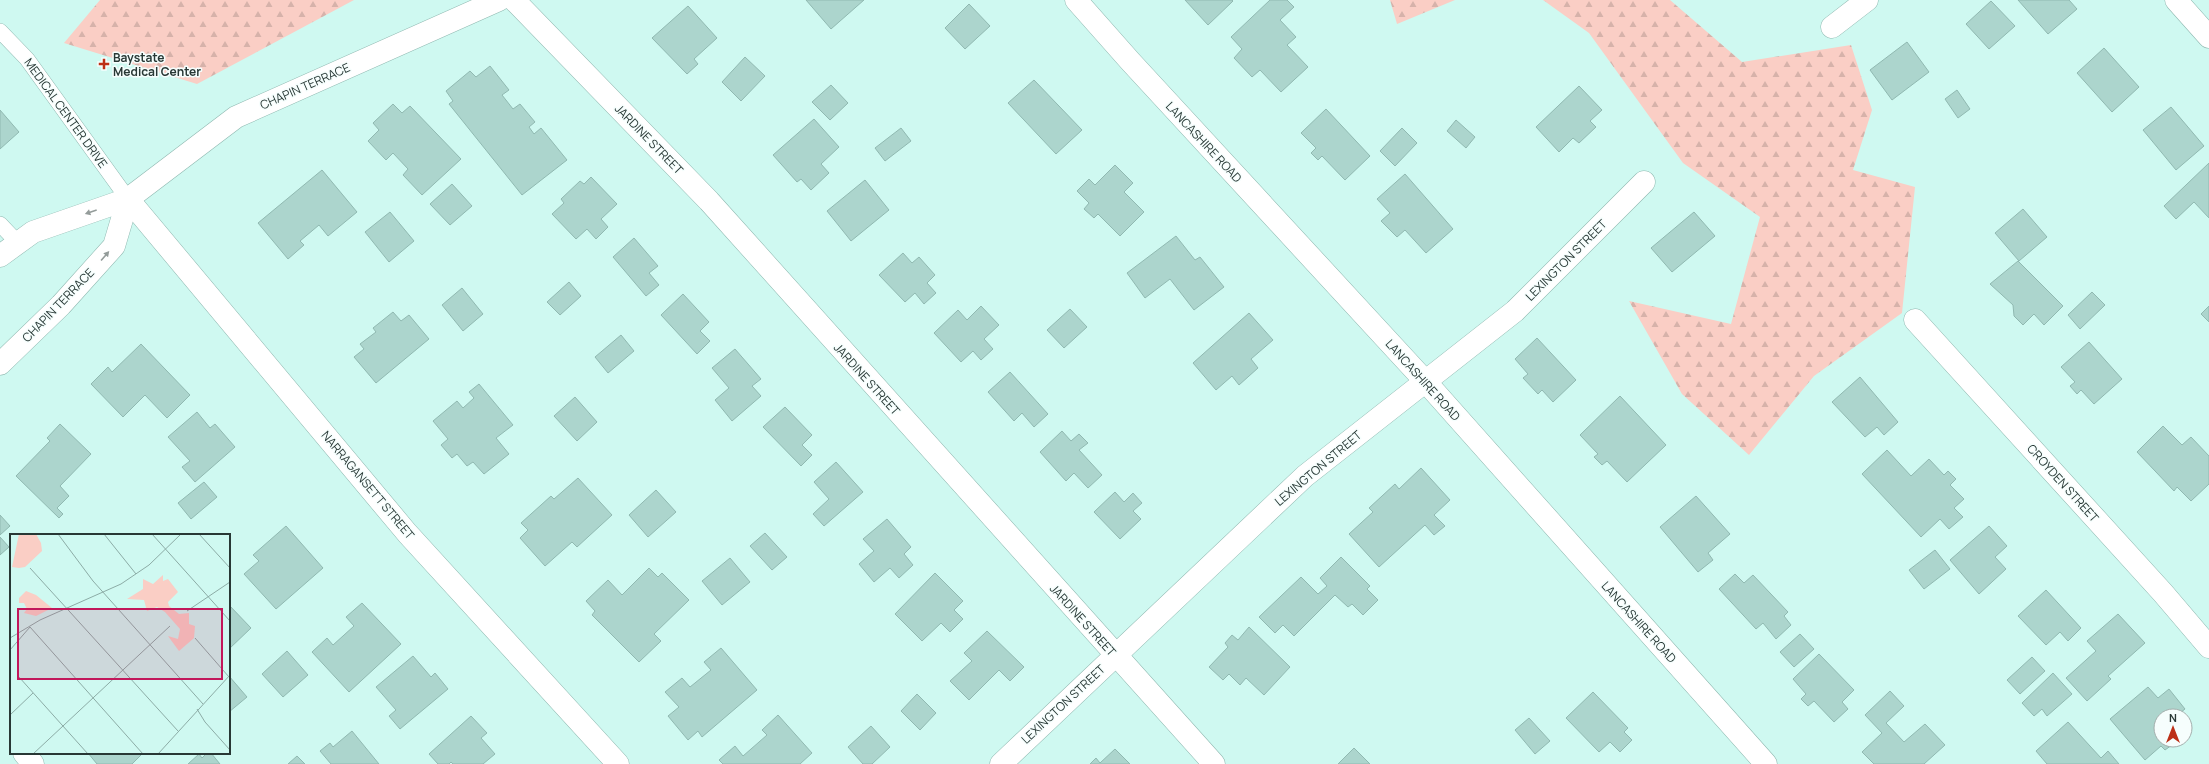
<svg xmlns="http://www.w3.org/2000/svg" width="2209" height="764" font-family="Manrope,sans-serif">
  <defs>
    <pattern id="forest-firs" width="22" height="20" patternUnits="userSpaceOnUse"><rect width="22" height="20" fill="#facec5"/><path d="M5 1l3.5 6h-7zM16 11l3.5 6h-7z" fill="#d6b2aa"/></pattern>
  </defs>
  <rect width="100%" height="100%" fill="#cff9f1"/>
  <g fill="url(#forest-firs)">
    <polygon points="100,0 354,0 197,84 64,43"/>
    <polygon points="1390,0 1455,0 1397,24"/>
    <polygon points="1543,0 1670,0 1742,62 1851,45 1872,110 1853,170 1915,187 1902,313 1814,376 1749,455 1682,394 1629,301 1731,324 1760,217 1683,163 1589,33"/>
  </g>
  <g fill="#acd5cd" stroke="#90b9b1">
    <polygon points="806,0 864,0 831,29"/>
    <polygon points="1185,0 1232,0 1233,1 1208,25"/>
    <polygon points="1270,0 1287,0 1294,7 1280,20 1296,37 1287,45 1308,67 1281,92 1260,70 1252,77 1234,58 1242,49 1231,37"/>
    <polygon points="2018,0 2069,0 2077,9 2048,34"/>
    <polygon points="1991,1 2015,26 1989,49 1966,24"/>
    <polygon points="969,4 990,26 965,49 945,28"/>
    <polygon points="688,6 717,38 694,59 698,64 687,74 652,38"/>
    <polygon points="1907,42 1929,72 1892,100 1870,70"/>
    <polygon points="2104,48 2139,87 2112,112 2077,73"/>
    <polygon points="745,57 765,76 741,101 722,82"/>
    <polygon points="490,66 509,90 502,95 513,109 520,104 535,122 529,127 534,134 541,128 567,160 522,195 449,104 453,101 446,91 470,71 476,77"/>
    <polygon points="1034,80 1082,130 1056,154 1008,103"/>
    <polygon points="831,85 848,103 830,120 812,102"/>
    <polygon points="1579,86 1602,110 1590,121 1596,127 1579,143 1573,138 1559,152 1536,127"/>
    <polygon points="1957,90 1970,109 1958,118 1945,99"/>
    <polygon points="393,104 402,113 410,106 461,159 422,195 403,175 408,169 393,153 386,160 368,141 379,130 373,123"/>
    <polygon points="2171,107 2204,146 2176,170 2143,130"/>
    <polygon points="1326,109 1370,156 1345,180 1322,156 1318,160 1311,153 1316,148 1301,133"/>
    <polygon points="0,110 19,132 0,149"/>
    <polygon points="814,119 839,147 821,164 829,173 811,190 801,179 797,182 773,155"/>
    <polygon points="1456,120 1475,137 1466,148 1447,131"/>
    <polygon points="901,128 911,141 885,161 875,148"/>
    <polygon points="1402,128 1417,143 1395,166 1380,151"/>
    <polygon points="2209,163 2209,218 2194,202 2176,219 2164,206"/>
    <polygon points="1115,165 1133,183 1124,192 1144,212 1120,236 1098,214 1094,218 1084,209 1089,203 1077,191 1089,179 1095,185"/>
    <polygon points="322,170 357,212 328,236 319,225 300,241 304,245 288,259 258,223"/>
    <polygon points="1405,174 1453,229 1426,253 1405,230 1397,237 1381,221 1390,213 1377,199"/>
    <polygon points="591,177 617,204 601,219 608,227 596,239 587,229 576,239 552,214 564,203 561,199 580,181 584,184"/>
    <polygon points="865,180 889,210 851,241 827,211"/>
    <polygon points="452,184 472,206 450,225 430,204"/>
    <polygon points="2023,209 2047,237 2019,261 1995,233"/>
    <polygon points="390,212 414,241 389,262 365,232"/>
    <polygon points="1694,212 1715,236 1672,272 1651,248"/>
    <polygon points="1176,236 1195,260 1200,257 1224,287 1194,310 1170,279 1145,298 1127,273"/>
    <polygon points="634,238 658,266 649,273 659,285 646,296 613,257"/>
    <polygon points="903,253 912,263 919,257 935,275 927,283 936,293 924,304 915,293 905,302 879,275"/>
    <polygon points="2018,261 2063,306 2044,325 2034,314 2023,325 2014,316 2013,305 1990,284"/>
    <polygon points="569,282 581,296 560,315 547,302"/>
    <polygon points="462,288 483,314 463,331 442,305"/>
    <polygon points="2092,292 2105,305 2080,329 2068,315"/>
    <polygon points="683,294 709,322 700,331 710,341 697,354 661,315"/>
    <polygon points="981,306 999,325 984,339 993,349 981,360 973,351 961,362 934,333 958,310 967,320"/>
    <polygon points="2209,306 2209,322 2201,314"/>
    <polygon points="1070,309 1087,327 1064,348 1047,330"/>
    <polygon points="393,312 401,321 409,315 429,339 376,383 354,357 364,349 360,344 376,332 373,328"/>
    <polygon points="1249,313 1273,340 1251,359 1258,368 1239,385 1232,376 1216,390 1193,363"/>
    <polygon points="621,335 634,351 608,373 595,357"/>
    <polygon points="1537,338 1576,380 1553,402 1542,390 1538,394 1523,378 1528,374 1515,359"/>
    <polygon points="2089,342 2122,379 2094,404 2081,390 2077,394 2070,386 2075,382 2061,367"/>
    <polygon points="141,344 190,395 167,418 145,395 123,417 91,384 108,367 112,372"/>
    <polygon points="735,349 761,379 752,386 761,396 732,421 715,400 729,388 712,368"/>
    <polygon points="1010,372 1048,414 1034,427 1022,413 1014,421 988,392"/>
    <polygon points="1860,377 1898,422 1884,435 1877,427 1865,437 1832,402"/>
    <polygon points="479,384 513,425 496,438 509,454 484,474 473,462 467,466 457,454 452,458 441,445 448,439 433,421 457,401 463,408 474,398 469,392"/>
    <polygon points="1620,396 1666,445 1627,482 1607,461 1602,465 1594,457 1598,454 1580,435"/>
    <polygon points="575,397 597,422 577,441 554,416"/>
    <polygon points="785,407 812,435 802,445 812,455 801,466 763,427"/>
    <polygon points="197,412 210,428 215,424 235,447 195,482 182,467 190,461 168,437"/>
    <polygon points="60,424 91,454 60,486 69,496 57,508 63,514 59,518 16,476 50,441 47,438"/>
    <polygon points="2163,426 2182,445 2191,437 2209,456 2209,484 2191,501 2177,487 2174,491 2137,452"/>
    <polygon points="1062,431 1071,441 1079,434 1088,443 1079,450 1102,475 1088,488 1074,473 1066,481 1040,452"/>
    <polygon points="1887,450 1911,476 1929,459 1944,475 1948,471 1956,479 1950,485 1964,499 1954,508 1963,517 1949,529 1940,519 1921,537 1862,474"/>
    <polygon points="836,462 863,492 824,526 813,514 829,499 814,482"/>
    <polygon points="1421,468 1450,500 1434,515 1445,526 1434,535 1425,525 1379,567 1349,534 1373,512 1369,508 1395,484 1399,489"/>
    <polygon points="578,478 612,515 577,547 572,542 545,566 520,538 528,530 521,523 551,496 554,499"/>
    <polygon points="204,482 217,497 191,519 178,503"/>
    <polygon points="656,490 676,512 648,537 629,515"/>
    <polygon points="1115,492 1124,502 1133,493 1142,503 1133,511 1141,519 1120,539 1094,512"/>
    <polygon points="1696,496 1730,534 1708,553 1713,560 1698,572 1660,527"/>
    <polygon points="0,515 10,526 0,535"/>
    <polygon points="887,519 911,547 904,554 913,565 899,578 890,568 874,582 859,564 874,551 863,539"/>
    <polygon points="286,526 323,568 276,609 244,574 259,561 253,555"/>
    <polygon points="1989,526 2007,546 1995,557 2006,569 1979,594 1950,560"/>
    <polygon points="765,533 787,557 772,570 750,546"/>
    <polygon points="0,537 9,547 0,555"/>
    <polygon points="1935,550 1950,569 1924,589 1909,570"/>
    <polygon points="1341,557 1370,586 1367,589 1378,600 1363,615 1352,604 1348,607 1335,595 1294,636 1283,625 1275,633 1259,617 1301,577 1318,594 1327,586 1320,578"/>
    <polygon points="730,558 750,582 722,605 702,581"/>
    <polygon points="649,568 658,577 662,573 689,600 654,634 661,641 639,662 592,615 595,611 586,601 608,580 622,595"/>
    <polygon points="935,573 963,601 954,610 963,619 950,632 941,623 922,641 895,614"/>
    <polygon points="1735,574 1744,583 1753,575 1788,612 1784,616 1791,625 1776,639 1763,623 1756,629 1719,589"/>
    <polygon points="2046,590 2081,628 2068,641 2060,632 2046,645 2018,616"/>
    <polygon points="362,603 401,644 349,692 312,652 327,638 333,645 354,626 346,617"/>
    <polygon points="229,605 251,628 229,649"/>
    <polygon points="2118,614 2145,643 2108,676 2111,679 2087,701 2066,678 2096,651 2087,641"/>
    <polygon points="1249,627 1290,667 1264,695 1246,678 1240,685 1229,674 1223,680 1209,667 1228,647 1225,643 1232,635 1238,640"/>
    <polygon points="987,631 1024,667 1010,681 999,670 969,700 950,681 972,661 964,653"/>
    <polygon points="1800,634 1814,649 1794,667 1780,652"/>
    <polygon points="721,648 757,690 702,737 698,731 688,740 668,716 679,707 665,692 682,678 690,687 711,670 704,662"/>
    <polygon points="287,651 308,675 283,697 262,674"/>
    <polygon points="1819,654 1854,690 1842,702 1848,709 1834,722 1814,701 1808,706 1801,699 1806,694 1793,679"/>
    <polygon points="413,656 431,677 435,673 448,689 400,729 389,716 396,710 376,687"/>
    <polygon points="2032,657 2045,671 2020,694 2007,680"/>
    <polygon points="2053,673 2072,694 2047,716 2042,709 2034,716 2022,703"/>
    <polygon points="229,676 247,697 229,712"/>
    <polygon points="2148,687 2158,698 2169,689 2185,709 2176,716 2161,716 2161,740 2168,740 2172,745 2165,750 2161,746 2145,760 2110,719"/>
    <polygon points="1890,691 1904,706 1886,723 1904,742 1925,724 1945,745 1924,764 1874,764 1862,752 1882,733 1865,715"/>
    <polygon points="1593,692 1628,728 1624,732 1632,740 1620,752 1610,742 1599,752 1566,718"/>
    <polygon points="917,694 936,713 920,730 901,711"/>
    <polygon points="778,715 812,753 800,764 723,764 719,760 735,746 743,756 767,735 762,730"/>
    <polygon points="471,716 487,733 481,738 495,754 483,764 453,764 451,762 449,764 438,764 429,754"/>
    <polygon points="1529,718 1550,741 1535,754 1515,730"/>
    <polygon points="2068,722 2101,758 2108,751 2119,764 2047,764 2036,751"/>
    <polygon points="871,726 890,747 872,764 863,764 848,747"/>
    <polygon points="352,731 379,764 331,764 320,751 330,743 333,747"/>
    <polygon points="1354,748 1370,764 1338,764"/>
    <polygon points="1115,749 1130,764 1090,764 1096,758 1100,763"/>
    <polygon points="88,753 143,753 132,764 97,764"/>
    <polygon points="207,753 211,753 220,764 188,764 199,754 202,758"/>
    <polygon points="297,756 305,764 288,764"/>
  </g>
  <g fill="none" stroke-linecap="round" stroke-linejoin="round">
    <g stroke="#8eb7af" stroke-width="16">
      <g id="lane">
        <polyline points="0,31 27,59 128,199"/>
        <polyline points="0,224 18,243"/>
      </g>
    </g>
    <g stroke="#8eb7af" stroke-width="23">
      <g id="street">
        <polyline points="514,0 709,201 1214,764"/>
        <polyline points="1076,0 1130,61 1425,381 1766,764"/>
        <polyline points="2176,0 2209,37"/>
        <polyline points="1832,27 1867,0"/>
        <polyline points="128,199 407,533 618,764"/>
        <polyline points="1915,320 2163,593 2209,647"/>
        <polyline points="24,753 33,764"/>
        <polyline points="1001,764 1305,476 1515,311 1644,182"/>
      </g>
    </g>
    <g stroke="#8eb7af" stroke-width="23">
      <g id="secondary">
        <polyline points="0,256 33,232 128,199 236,117 499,0"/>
        <polyline points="0,364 61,305 114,246 128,199"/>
      </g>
    </g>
    <use href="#lane" stroke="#fff" stroke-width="15"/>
    <use href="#street" stroke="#fff" stroke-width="22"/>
    <use href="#secondary" stroke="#fff" stroke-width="22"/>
  </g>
  <defs><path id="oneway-solid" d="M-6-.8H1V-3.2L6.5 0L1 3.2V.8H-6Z"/></defs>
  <g fill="#949c9a">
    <use href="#oneway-solid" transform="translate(91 212) rotate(161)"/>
    <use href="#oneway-solid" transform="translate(105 256) rotate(-49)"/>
  </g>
  <path fill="#bc3017" stroke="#f6fefd" stroke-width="1.5" d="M102 58h4v4h4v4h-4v4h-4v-4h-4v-4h4z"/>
  <g text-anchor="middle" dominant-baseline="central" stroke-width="3" stroke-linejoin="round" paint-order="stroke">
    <g font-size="12" font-weight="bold" fill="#283835" stroke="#f6fefd" text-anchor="start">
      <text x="113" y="57">Baystate<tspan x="113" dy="14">Medical Center</tspan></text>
    </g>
    <g font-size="12" fill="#283835" stroke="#f6fefd">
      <text transform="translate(305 86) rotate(-24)">CHAPIN TERRACE</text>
      <text transform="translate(66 113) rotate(54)">MEDICAL CENTER DRIVE</text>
      <text transform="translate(649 139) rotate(46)">JARDINE STREET</text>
      <text transform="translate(1204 142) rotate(47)">LANCASHIRE ROAD</text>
      <text transform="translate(1566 260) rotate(-45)">LEXINGTON STREET</text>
      <text transform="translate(58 305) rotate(-46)">CHAPIN TERRACE</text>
      <text transform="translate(867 379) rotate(48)">JARDINE STREET</text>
      <text transform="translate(1423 380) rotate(48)">LANCASHIRE ROAD</text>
      <text transform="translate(1318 468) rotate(-40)">LEXINGTON STREET</text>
      <text transform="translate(2063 483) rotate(48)">CROYDEN STREET</text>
      <text transform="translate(368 485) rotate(50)">NARRAGANSETT STREET</text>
      <text transform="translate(1083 620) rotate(48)">JARDINE STREET</text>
      <text transform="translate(1639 622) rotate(48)">LANCASHIRE ROAD</text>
      <text transform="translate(1063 704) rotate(-43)">LEXINGTON STREET</text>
    </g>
  </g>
  <g transform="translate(10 534)">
    <rect width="220" height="220" fill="#cff9f1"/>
    <path d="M9,0H26L31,9L32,17L15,33L9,34L2,33ZM153,41V47L158,45L168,58L158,68L159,72L169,80L179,79V90L185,92L184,104L169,117L158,102L168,105L170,95L155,78L147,73L137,77L134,66L117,65L133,55V45L143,50ZM16,57L26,61L42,74L26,82L14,79L17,75L14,69H9V64Z" fill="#facec5"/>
    <path fill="none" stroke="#8caca6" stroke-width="1" d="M48,0L83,47L193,170M94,0L126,40M142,0L220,87M189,0L220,34M20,34L168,197M177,77L220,48M20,93L133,220M0,104L30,86L111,50L139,31L171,0M185,104L219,143M0,116L20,93M9,143L78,220M187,175L195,188L220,216M0,181L23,159M23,220L160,92M148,220L220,141"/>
    <path fill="#c2185b" fill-opacity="0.15" stroke="#c2185b" stroke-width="2" d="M8,75H212V145H8Z"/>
    <rect width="220" height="220" fill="none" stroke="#283835" stroke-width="2"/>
  </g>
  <g transform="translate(2173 728)"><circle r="19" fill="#f6fefd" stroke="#a4afad"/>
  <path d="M0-3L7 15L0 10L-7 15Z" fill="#bc3017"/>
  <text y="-6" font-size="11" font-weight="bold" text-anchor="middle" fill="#283835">N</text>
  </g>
</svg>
